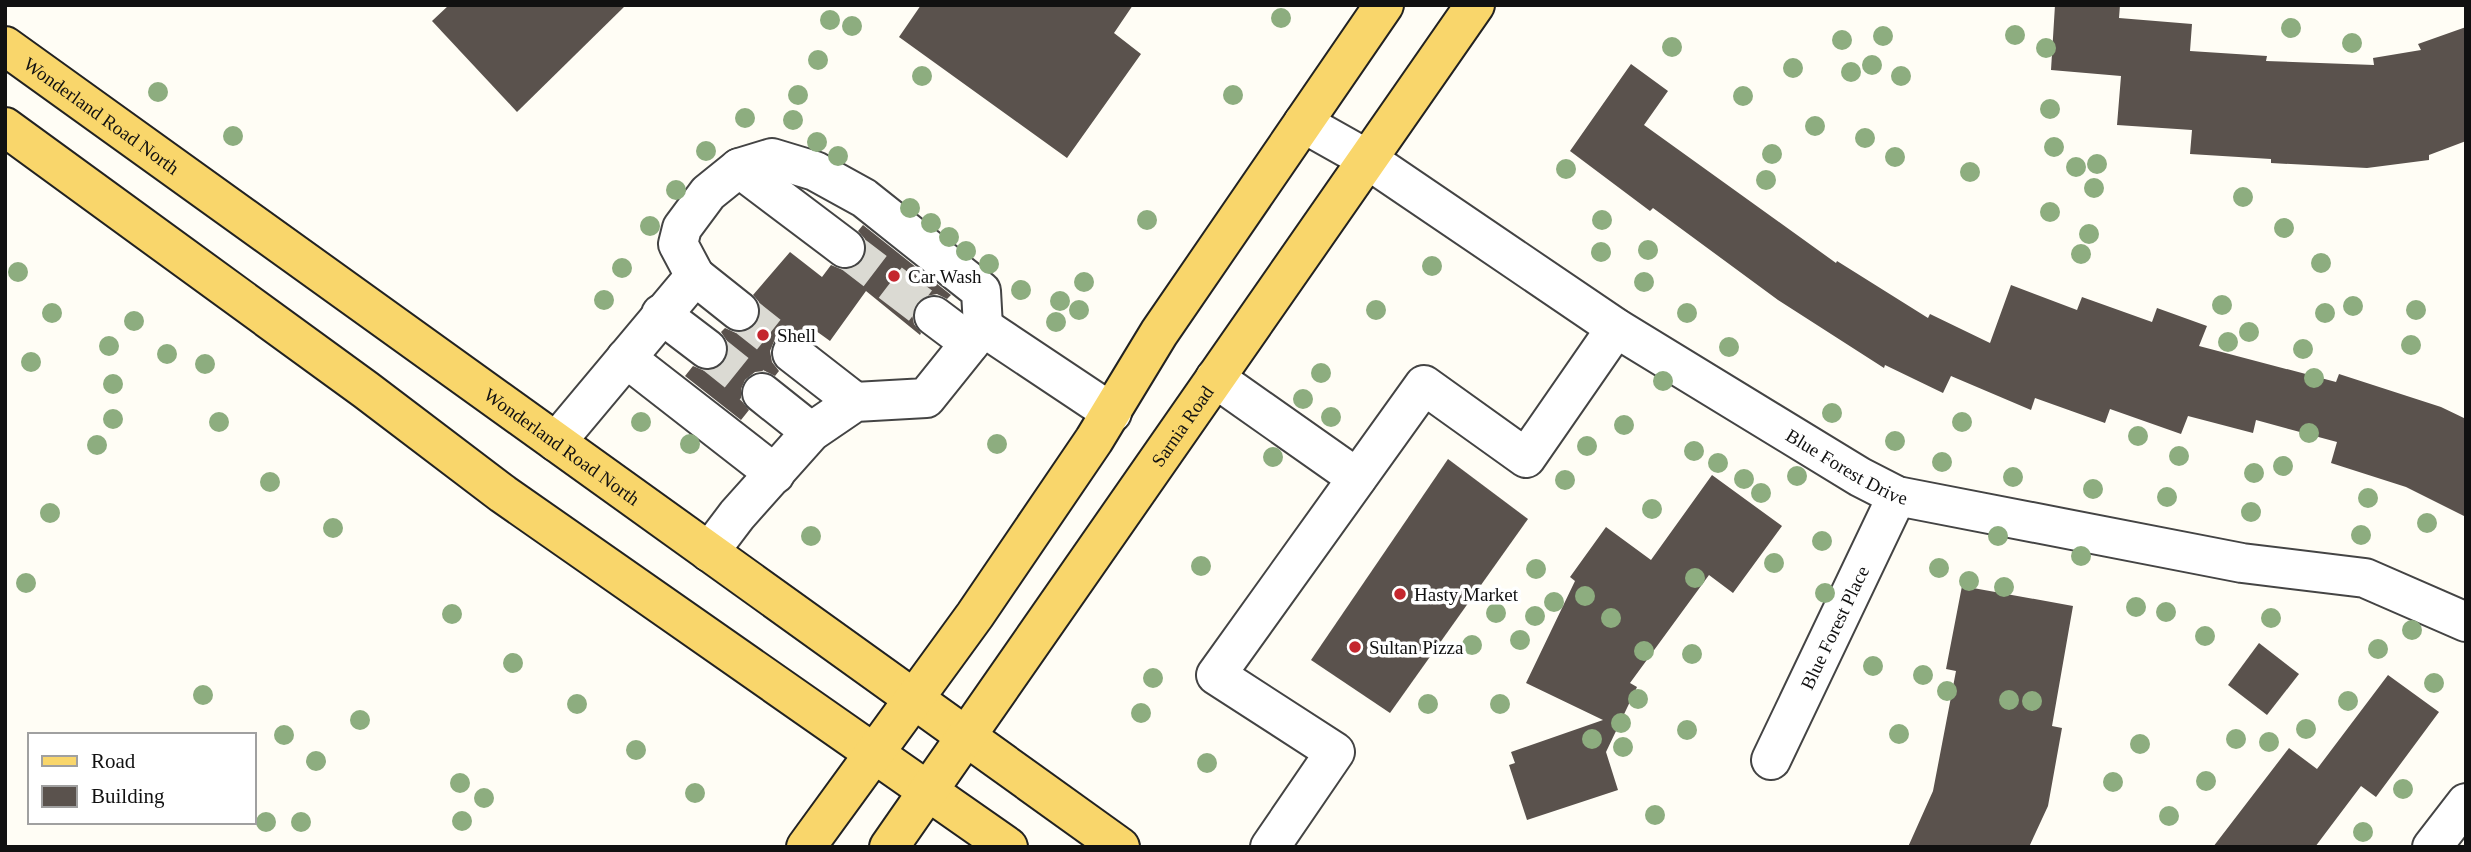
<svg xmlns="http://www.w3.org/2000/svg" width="2471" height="852" font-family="'Times New Roman',serif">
  <rect width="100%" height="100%" fill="#fffdf5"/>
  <g fill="#5a524d">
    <polygon points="449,5 626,5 517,112 432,21"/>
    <polygon points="921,5 1133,5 1114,33 1141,54 1067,158 899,37"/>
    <polygon points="2055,5 2120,5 2119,18 2192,24 2190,51 2267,56 2266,61 2374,65 2373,58 2421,50 2418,44 2466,27 2466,141 2429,155 2429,160 2367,168 2271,163 2271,159 2190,154 2192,130 2117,125 2121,76 2051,70"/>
    <polygon points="1631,64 1668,91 1644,125 1836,263 1837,261 1928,318 1930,314 1990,343 2011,285 2077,310 2082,297 2152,322 2157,308 2207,326 2199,346 2336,382 2339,374 2441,407 2466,419 2466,517 2406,487 2331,463 2337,442 2256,420 2253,433 2188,416 2181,434 2110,409 2105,423 2035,398 2031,410 1951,376 1943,393 1885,365 1884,368 1778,300 1653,208 1650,211 1570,151"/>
    <polygon points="863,225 951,295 947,299 937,294 926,296 917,302 912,314 914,324 921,333 920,335 866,291 830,341 812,328 806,336 794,331 783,333 775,339 770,351 772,362 779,371 775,376 765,371 755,372 745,380 741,389 741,400 749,410 741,420 685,376 693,366 705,371 716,369 724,363 729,351 727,341 721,332 725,328 736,333 746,332 756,325 761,314 759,302 753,295 790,252 822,277 831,265 843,270 854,268 862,262 867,250 865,239 858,231"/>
    <polygon points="1448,459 1528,519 1390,713 1311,660"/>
    <polygon points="1712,475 1782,526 1733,593 1709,575 1630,683 1637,687 1606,752 1618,790 1527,820 1509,765 1515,763 1511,752 1603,720 1526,683 1575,581 1570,577 1606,527 1651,560"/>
    <polygon points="1962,586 2073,606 2052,726 2062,728 2048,806 2029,847 1908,847 1933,791 1956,671 1946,669"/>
    <polygon points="2259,643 2299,674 2267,715 2228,685"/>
    <polygon points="2388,675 2439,712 2376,797 2361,786 2315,847 2213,847 2289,748 2317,769"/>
  </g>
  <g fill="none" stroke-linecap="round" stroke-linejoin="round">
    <g stroke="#dbdad3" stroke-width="38" stroke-dasharray="38 19" stroke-linecap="butt">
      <polyline points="845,248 934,316"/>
      <polyline points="739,311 792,353"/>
      <polyline points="707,349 762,393"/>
    </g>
    <g stroke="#444" stroke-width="42">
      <g id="minor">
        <path id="s1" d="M1303,123L1367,159L1616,328L1860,477L1897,496L2242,563L2365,578L2466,622"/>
        <polyline points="739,168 845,248"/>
        <polyline points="695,276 678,244 682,228 708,193 739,168 772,158 815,171 864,198 981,291 983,327"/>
        <polyline points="661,314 707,349"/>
        <polyline points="934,316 970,343"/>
        <polyline points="792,353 855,402"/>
        <polyline points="626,358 775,474"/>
        <polyline points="1215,378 1357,478"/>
        <polyline points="762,393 811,432"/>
        <polyline points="556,442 695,276 739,311"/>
        <polyline points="709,552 737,515 811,432 855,402 926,398 983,327 1112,413"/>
        <path id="s2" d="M1771,760L1897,496"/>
        <polyline points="1270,847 1335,752 1216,675 1424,385 1526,458 1616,328"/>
        <polyline points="2432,847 2466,803"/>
      </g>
    </g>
    <g stroke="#222" stroke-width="42">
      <g id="major">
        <path id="s3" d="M5,46L1120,847"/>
        <polyline points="5,127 366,390 503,494 1008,847"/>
        <polyline points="806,847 975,615 1094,440 1159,333 1384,5"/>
        <path id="s4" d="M889,847L1475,5"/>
      </g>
    </g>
    <use href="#minor" stroke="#fff" stroke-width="38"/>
    <use href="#major" stroke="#f9d66b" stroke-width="38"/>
  </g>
  <g fill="#8dad7f">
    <circle cx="1281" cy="18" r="10"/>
    <circle cx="830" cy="20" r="10"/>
    <circle cx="852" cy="26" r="10"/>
    <circle cx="2291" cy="28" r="10"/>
    <circle cx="2015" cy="35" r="10"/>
    <circle cx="1883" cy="36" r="10"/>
    <circle cx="1842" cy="40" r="10"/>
    <circle cx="2352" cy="43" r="10"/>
    <circle cx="1672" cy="47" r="10"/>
    <circle cx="2046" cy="48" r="10"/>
    <circle cx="818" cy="60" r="10"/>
    <circle cx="1872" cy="65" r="10"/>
    <circle cx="1793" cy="68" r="10"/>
    <circle cx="1851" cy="72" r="10"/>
    <circle cx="922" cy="76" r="10"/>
    <circle cx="1901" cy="76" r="10"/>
    <circle cx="158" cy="92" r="10"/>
    <circle cx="798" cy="95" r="10"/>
    <circle cx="1233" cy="95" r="10"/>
    <circle cx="1743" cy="96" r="10"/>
    <circle cx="2050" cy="109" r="10"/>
    <circle cx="745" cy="118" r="10"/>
    <circle cx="793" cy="120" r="10"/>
    <circle cx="1815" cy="126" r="10"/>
    <circle cx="233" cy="136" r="10"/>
    <circle cx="1865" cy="138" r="10"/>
    <circle cx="817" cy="142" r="10"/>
    <circle cx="2054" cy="147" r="10"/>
    <circle cx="706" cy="151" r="10"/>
    <circle cx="1772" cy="154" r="10"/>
    <circle cx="838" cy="156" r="10"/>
    <circle cx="1895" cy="157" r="10"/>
    <circle cx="2097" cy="164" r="10"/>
    <circle cx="2076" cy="167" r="10"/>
    <circle cx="1566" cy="169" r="10"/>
    <circle cx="1970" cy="172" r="10"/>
    <circle cx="1766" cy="180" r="10"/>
    <circle cx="2094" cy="188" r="10"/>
    <circle cx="676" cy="190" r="10"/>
    <circle cx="2243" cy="197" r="10"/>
    <circle cx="910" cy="208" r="10"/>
    <circle cx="2050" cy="212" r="10"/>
    <circle cx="1147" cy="220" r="10"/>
    <circle cx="1602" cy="220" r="10"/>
    <circle cx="931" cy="223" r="10"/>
    <circle cx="650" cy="226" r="10"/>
    <circle cx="2284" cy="228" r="10"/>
    <circle cx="2089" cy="234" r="10"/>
    <circle cx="949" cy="237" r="10"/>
    <circle cx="1648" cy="250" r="10"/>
    <circle cx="966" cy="251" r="10"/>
    <circle cx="1601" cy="252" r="10"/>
    <circle cx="2081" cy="254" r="10"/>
    <circle cx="2321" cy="263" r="10"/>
    <circle cx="989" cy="264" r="10"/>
    <circle cx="1432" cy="266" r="10"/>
    <circle cx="622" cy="268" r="10"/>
    <circle cx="18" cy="272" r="10"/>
    <circle cx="1084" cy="282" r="10"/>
    <circle cx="1644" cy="282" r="10"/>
    <circle cx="1021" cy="290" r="10"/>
    <circle cx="604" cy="300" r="10"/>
    <circle cx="1060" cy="301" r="10"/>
    <circle cx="2222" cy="305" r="10"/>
    <circle cx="2353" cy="306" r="10"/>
    <circle cx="1079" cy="310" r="10"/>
    <circle cx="1376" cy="310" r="10"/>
    <circle cx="2416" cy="310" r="10"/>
    <circle cx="52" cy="313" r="10"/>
    <circle cx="1687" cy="313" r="10"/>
    <circle cx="2325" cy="313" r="10"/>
    <circle cx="134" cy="321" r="10"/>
    <circle cx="1056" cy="322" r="10"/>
    <circle cx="2249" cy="332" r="10"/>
    <circle cx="2228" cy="342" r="10"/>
    <circle cx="2411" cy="345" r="10"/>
    <circle cx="109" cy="346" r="10"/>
    <circle cx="1729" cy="347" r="10"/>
    <circle cx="2303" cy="349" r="10"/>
    <circle cx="167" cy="354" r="10"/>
    <circle cx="31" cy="362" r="10"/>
    <circle cx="205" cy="364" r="10"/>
    <circle cx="1321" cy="373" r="10"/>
    <circle cx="2314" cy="378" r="10"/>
    <circle cx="1663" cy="381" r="10"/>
    <circle cx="113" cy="384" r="10"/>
    <circle cx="1303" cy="399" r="10"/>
    <circle cx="1832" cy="413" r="10"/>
    <circle cx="1331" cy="417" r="10"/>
    <circle cx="113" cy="419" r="10"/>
    <circle cx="219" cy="422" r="10"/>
    <circle cx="641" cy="422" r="10"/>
    <circle cx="1962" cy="422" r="10"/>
    <circle cx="1624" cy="425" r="10"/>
    <circle cx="2309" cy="433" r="10"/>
    <circle cx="2138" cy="436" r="10"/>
    <circle cx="1895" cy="441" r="10"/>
    <circle cx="690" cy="444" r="10"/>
    <circle cx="997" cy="444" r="10"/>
    <circle cx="97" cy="445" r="10"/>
    <circle cx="1587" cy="446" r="10"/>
    <circle cx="1694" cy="451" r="10"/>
    <circle cx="2179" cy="456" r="10"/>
    <circle cx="1273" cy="457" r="10"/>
    <circle cx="1942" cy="462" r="10"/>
    <circle cx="1718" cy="463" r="10"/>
    <circle cx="2283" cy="466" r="10"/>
    <circle cx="2254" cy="473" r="10"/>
    <circle cx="1797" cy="476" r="10"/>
    <circle cx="2013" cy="477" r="10"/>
    <circle cx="1744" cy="479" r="10"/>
    <circle cx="1565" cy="480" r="10"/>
    <circle cx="270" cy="482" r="10"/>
    <circle cx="2093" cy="489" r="10"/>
    <circle cx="1761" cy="493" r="10"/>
    <circle cx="2167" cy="497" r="10"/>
    <circle cx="2368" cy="498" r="10"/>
    <circle cx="1652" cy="509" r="10"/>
    <circle cx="2251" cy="512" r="10"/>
    <circle cx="50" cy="513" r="10"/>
    <circle cx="2427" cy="523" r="10"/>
    <circle cx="333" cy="528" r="10"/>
    <circle cx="2361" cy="535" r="10"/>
    <circle cx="811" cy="536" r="10"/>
    <circle cx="1998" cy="536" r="10"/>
    <circle cx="1822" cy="541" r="10"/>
    <circle cx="2081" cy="556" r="10"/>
    <circle cx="1774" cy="563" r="10"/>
    <circle cx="1201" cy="566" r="10"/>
    <circle cx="1939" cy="568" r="10"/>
    <circle cx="1536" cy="569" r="10"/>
    <circle cx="1695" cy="578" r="10"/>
    <circle cx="1969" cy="581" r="10"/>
    <circle cx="26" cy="583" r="10"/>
    <circle cx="2004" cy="587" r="10"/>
    <circle cx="1825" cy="593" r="10"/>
    <circle cx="1585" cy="596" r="10"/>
    <circle cx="1554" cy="602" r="10"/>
    <circle cx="2136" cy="607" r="10"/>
    <circle cx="2166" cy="612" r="10"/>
    <circle cx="1496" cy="613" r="10"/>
    <circle cx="452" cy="614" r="10"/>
    <circle cx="1535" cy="616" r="10"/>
    <circle cx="1611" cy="618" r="10"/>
    <circle cx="2271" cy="618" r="10"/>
    <circle cx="2412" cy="630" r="10"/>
    <circle cx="2205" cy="636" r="10"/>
    <circle cx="1520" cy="640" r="10"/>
    <circle cx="1472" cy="645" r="10"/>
    <circle cx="2378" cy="649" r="10"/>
    <circle cx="1644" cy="651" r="10"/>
    <circle cx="1692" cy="654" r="10"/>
    <circle cx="513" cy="663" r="10"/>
    <circle cx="1873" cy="666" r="10"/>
    <circle cx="1923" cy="675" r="10"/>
    <circle cx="1153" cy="678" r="10"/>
    <circle cx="2434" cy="683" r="10"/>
    <circle cx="1947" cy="691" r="10"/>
    <circle cx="203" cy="695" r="10"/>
    <circle cx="1638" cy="699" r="10"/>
    <circle cx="2009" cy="700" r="10"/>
    <circle cx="2032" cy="701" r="10"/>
    <circle cx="2348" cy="701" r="10"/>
    <circle cx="577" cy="704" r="10"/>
    <circle cx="1428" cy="704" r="10"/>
    <circle cx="1500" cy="704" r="10"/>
    <circle cx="1141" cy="713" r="10"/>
    <circle cx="360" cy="720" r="10"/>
    <circle cx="1621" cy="723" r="10"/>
    <circle cx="2306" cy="729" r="10"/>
    <circle cx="1687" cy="730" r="10"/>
    <circle cx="1899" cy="734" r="10"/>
    <circle cx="284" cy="735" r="10"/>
    <circle cx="1592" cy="739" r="10"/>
    <circle cx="2236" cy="739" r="10"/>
    <circle cx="2269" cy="742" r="10"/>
    <circle cx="2140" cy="744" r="10"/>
    <circle cx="1623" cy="747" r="10"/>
    <circle cx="636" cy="750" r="10"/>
    <circle cx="316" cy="761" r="10"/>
    <circle cx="1207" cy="763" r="10"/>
    <circle cx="2206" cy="781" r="10"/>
    <circle cx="2113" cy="782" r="10"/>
    <circle cx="460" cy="783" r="10"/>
    <circle cx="2403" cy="789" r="10"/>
    <circle cx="695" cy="793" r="10"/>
    <circle cx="484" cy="798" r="10"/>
    <circle cx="1655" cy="815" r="10"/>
    <circle cx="2169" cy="816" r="10"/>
    <circle cx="462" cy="821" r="10"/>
    <circle cx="266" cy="822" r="10"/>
    <circle cx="301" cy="822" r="10"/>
    <circle cx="2363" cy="832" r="10"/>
  </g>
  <g fill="#c4262e" stroke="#fff" stroke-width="2.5">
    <circle cx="894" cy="276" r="7"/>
    <circle cx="763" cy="335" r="7"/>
    <circle cx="1400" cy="594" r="7"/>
    <circle cx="1355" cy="647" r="7"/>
  </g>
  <g text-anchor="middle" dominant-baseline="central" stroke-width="7" stroke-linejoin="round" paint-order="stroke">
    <g font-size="19" fill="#111" stroke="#fff">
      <text stroke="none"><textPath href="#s3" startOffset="119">Wonderland Road North</textPath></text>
      <text stroke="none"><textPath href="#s4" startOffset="513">Sarnia Road</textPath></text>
      <text stroke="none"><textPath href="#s3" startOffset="686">Wonderland Road North</textPath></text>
      <text stroke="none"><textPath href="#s1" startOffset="644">Blue Forest Drive</textPath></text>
      <text stroke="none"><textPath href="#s2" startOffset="147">Blue Forest Place</textPath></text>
    </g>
    <g font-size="19" fill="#111" stroke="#fff" text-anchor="start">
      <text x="908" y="276">Car Wash</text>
      <text x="777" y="335">Shell</text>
      <text x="1414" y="594">Hasty Market</text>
      <text x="1369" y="647">Sultan Pizza</text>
    </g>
  </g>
  <rect width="2471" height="852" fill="none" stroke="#111111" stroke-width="14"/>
  <rect x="28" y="733" width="228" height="91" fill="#ffffff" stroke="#a0a0a0" stroke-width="2"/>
  <rect x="42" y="756" width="35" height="10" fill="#f9d66b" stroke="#a0a0a0" stroke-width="2"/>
  <text x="91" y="768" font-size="21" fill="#111111">Road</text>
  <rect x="42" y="786" width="35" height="21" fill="#5a524d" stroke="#a0a0a0" stroke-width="2"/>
  <text x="91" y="803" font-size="21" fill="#111111">Building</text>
</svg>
